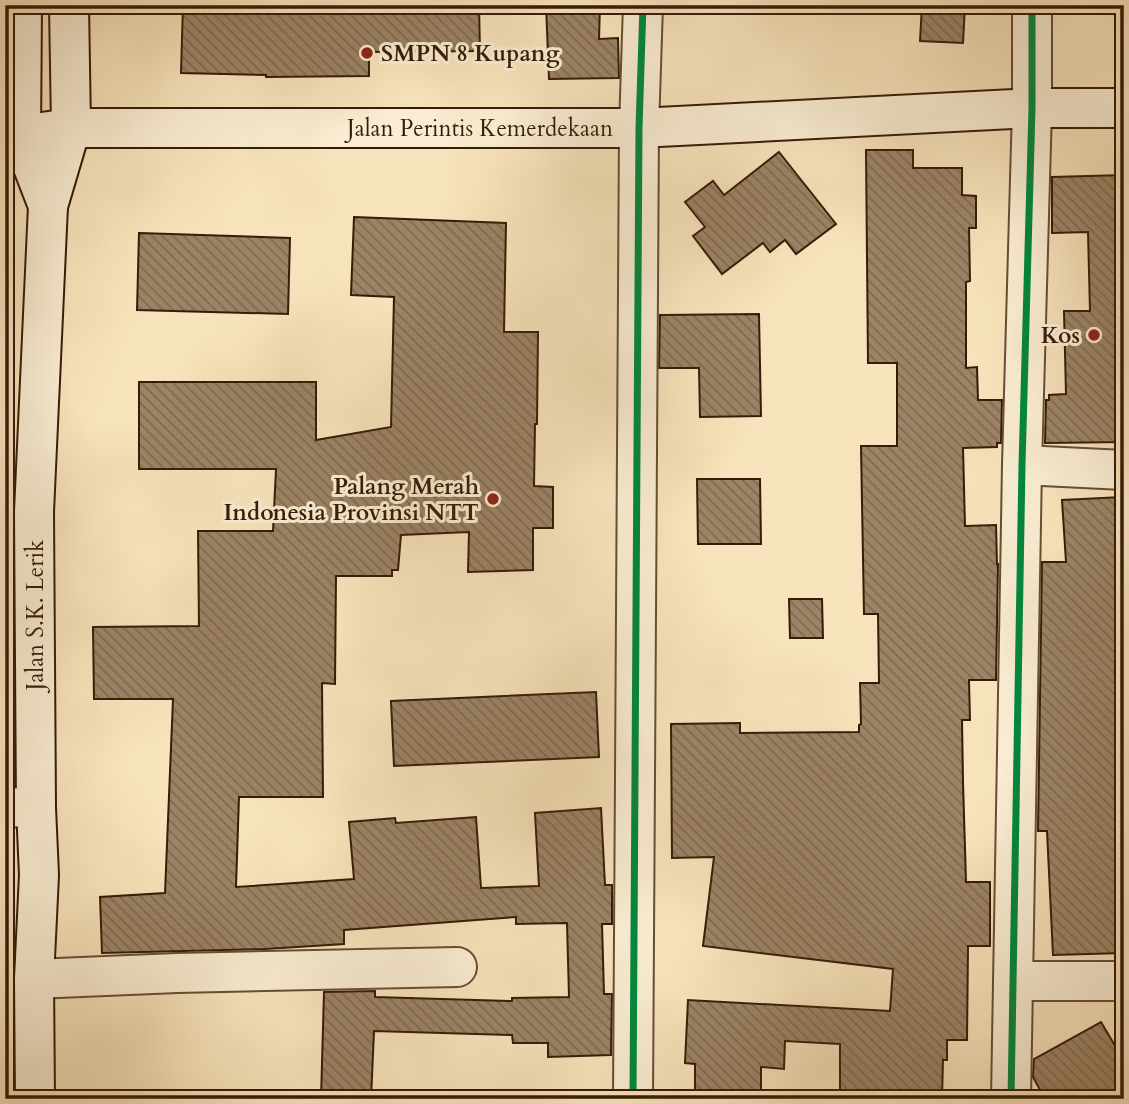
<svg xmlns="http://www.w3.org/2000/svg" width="1129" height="1104" font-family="Cardo,serif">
  <defs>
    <pattern id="building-back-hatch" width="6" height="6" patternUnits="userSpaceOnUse" patternTransform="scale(1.75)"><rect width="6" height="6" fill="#9b8365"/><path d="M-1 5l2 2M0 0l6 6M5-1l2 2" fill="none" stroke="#7f6a51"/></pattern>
  </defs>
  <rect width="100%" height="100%" fill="#f7e3bb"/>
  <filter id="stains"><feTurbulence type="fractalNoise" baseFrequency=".00286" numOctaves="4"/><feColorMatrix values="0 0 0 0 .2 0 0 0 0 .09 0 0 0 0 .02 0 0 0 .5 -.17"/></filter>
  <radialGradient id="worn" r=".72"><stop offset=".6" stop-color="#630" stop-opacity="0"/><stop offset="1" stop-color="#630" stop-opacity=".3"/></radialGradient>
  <g fill="url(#building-back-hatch)" stroke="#371b08" stroke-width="2">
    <polygon points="183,5 479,5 480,51 369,52 369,76 266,77 266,75 181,73"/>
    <polygon points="546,5 600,5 599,39 618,38 619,78 549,79"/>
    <polygon points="922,5 965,5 963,43 920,41"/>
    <polygon points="866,150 913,150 913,168 962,168 962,195 976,196 976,228 969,228 970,281 966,282 966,368 977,367 978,400 1002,400 1001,443 997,443 997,447 963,448 965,526 996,525 997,564 998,564 996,680 969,680 970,720 962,720 963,782 966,882 990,882 990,946 968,946 967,1040 947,1040 947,1060 943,1060 942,1099 840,1099 840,1044 785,1041 784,1069 761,1067 761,1099 695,1099 695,1064 685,1063 688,1000 890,1011 893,969 703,946 714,857 672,858 671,724 740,723 740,733 859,732 859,725 861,724 860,683 879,683 878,614 864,614 861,446 897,446 897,363 868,363"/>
    <polygon points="779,152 836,224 796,254 785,240 770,252 763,243 722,274 693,236 705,227 685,202 713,181 724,195"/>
    <polygon points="1124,175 1124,442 1045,443 1046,400 1049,400 1049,395 1066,394 1064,311 1090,311 1088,232 1052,233 1052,177"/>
    <polygon points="354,217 506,223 504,332 538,332 537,424 535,424 534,486 553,487 553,528 533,528 533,570 468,572 469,532 401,535 398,570 392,570 392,576 336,576 335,684 322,683 323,797 239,797 236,887 354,879 349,822 395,818 396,823 476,817 481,888 539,886 535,813 601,808 605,885 612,885 612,924 602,924 604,994 612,994 611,1055 548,1057 548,1043 513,1043 512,1035 374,1031 371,1099 321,1099 324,992 375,991 375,997 512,1001 512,998 569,997 567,923 516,924 516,917 344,930 344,944 265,949 102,953 100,897 165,893 173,699 94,699 93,627 199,626 198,531 273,531 276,469 139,469 139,382 316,382 316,440 391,427 394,297 351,295"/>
    <polygon points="139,233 290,238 288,314 137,310"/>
    <polygon points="759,314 761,416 700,417 699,368 659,368 660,315"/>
    <polygon points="697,479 760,479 761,544 698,544"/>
    <polygon points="1122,497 1124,518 1124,953 1053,955 1047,831 1038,831 1042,562 1066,562 1062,500"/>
    <polygon points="789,599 822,599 823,638 790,638"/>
    <polygon points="596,692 599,757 394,766 391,701"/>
    <polygon points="1101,1022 1124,1061 1124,1099 1045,1099 1033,1077 1034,1059"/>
  </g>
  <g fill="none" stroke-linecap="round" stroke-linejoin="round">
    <g stroke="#674d35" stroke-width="42">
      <g id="minor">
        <polyline points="1022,465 1124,470"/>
        <polyline points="5,807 36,808"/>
        <polyline points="34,979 177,973 457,967"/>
        <polyline points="1014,981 1124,981"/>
        <polyline points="633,1099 639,128 643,5"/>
        <polyline points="1011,1099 1022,465 1032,108 1032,5"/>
      </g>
    </g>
    <g stroke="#371b08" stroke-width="42">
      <g id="secondary">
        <polyline points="22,5 21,136 48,206 34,512 36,808 39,875 34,979 35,1099"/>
        <polyline points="5,137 71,128 639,128 1032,108 1124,108"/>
        <polyline points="48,206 71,128 69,5"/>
      </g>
    </g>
    <use href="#minor" stroke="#faedd3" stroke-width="38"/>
    <use href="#secondary" stroke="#faedd3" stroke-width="38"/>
    <g stroke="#faedd3" stroke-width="11">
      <g id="cycleway">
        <polyline points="633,1099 639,128 643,5"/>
        <polyline points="1011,1099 1022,465 1032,108 1032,5"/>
      </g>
    </g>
    <use href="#cycleway" stroke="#00873e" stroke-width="7"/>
  </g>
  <g fill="#8f2418" stroke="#faedd3" stroke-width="2.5">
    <circle cx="367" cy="53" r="7"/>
    <circle cx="1094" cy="335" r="7"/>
    <circle cx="493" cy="499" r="7"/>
  </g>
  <g text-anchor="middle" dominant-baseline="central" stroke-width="6" stroke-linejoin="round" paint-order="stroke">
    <g font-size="23" font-weight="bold" fill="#371b08" stroke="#faedd3" text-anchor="end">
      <text x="381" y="53" text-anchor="start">SMPN 8 Kupang</text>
      <text x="1080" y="335">Kos</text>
      <text x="479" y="486">Palang Merah<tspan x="479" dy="26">Indonesia Provinsi NTT</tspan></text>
    </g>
    <g font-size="23" fill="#371b08" stroke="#faedd3">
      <text x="480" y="128">Jalan Perintis Kemerdekaan</text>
      <text transform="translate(35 615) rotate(-90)">Jalan S.K. Lerik</text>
    </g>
  </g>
  <rect width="1129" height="1104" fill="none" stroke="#f7e3bb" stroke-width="28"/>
  <rect x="7" y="7" width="1115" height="1090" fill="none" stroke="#371b08" stroke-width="3.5"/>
  <rect x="14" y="14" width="1101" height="1076" fill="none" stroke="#371b08" stroke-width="2"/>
  <rect width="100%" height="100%" filter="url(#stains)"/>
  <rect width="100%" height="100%" fill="url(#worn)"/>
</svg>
